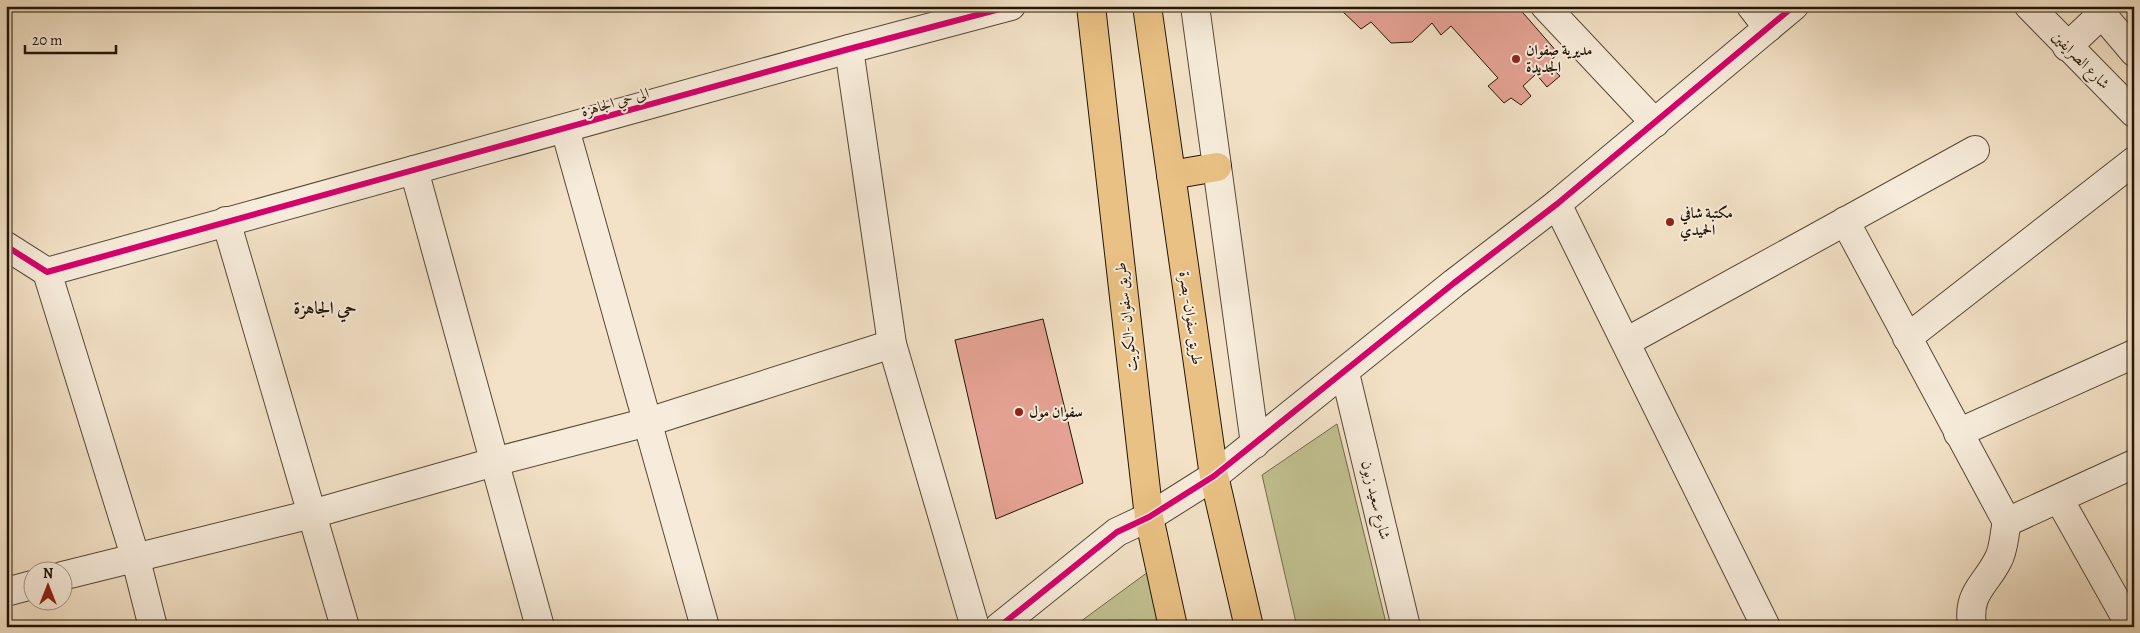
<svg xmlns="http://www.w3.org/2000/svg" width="2140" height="633" font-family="Alegreya,Amiri,serif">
  <rect width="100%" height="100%" fill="#f3e2c7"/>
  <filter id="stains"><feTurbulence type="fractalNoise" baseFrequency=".004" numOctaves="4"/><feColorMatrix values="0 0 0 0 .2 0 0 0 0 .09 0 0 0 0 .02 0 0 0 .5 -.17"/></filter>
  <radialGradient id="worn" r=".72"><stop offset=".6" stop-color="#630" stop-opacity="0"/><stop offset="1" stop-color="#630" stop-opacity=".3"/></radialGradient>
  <g fill="#c2c191" stroke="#726b4b">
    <polygon points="1337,424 1387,627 1297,627 1262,475"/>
    <polygon points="1148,572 1159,627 1073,627"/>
  </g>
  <g fill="#e5a294" stroke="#231505">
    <polygon points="1344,6 1517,6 1558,53 1548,64 1560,76 1547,87 1536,74 1523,86 1531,96 1521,105 1511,98 1504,103 1488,86 1498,78 1451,26 1441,35 1432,23 1412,42 1391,43 1371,22 1361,29 1340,9"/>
    <polygon points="1043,319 1083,483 996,519 955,340"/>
  </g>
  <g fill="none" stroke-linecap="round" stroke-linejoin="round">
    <g stroke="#574836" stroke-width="30">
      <g id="minor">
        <polyline points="1195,6 1255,444"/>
        <polyline points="1545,6 1655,123"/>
        <polyline points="1751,6 1768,28"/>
        <polyline points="2029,6 2134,113"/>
        <polyline points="2095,6 2134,52"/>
        <polyline points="2067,47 2102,14"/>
        <polyline points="849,49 892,344 975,627"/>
        <polyline points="565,129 705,627"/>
        <polyline points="414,170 540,627"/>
        <polyline points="1557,204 1766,627"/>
        <polyline points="226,221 345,627"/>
        <polyline points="1845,221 2007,522"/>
        <polyline points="6,246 47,272 849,49 1011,6"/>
        <polyline points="47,272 135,556 153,627"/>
        <polyline points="1907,338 2134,161"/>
        <polyline points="1626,342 1975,150"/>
        <polyline points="1345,373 1406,627"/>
        <polyline points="1958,433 2134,354"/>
        <polyline points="2059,499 2131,627"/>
        <polyline points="62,576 312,514 494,462 648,422 892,344"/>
        <polyline points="6,592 32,585"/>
        <polyline points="999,627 1117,532 1149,517 1214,476 1454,283 1557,204 1794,6"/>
        <path d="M1972,627C1967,592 1985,586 1998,560C2004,550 2004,534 2007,522L2134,464"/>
      </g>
    </g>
    <g stroke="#231505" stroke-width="30">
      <g id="trunk">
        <polyline points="1091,6 1149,517 1173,627"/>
        <polyline points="1147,6 1214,476 1249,627"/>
        <polyline points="1171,175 1217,167"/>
      </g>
    </g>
    <use href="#minor" stroke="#f7ecdb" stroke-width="28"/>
    <use href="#trunk" stroke="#eac184" stroke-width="28"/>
    <g stroke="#f7ecdb" stroke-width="9">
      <g id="cycleway">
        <polyline points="6,246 47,272 849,49 1011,6"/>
        <polyline points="999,627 1117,532 1149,517 1214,476 1454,283 1557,204 1794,6"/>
      </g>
    </g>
    <use href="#cycleway" stroke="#d6006c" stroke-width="6"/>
  </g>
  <g fill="#8f2418" stroke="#f7ecdb" stroke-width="2">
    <circle cx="1516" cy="59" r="5"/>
    <circle cx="1670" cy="222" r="5"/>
    <circle cx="1019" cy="412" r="5"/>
  </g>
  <g text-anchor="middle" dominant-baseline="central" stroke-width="4" stroke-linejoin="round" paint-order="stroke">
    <g font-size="15" font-weight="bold" fill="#231505" stroke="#f7ecdb" text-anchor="start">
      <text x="1526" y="50">مديرية صفوان<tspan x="1526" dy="17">الجديدة</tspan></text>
      <text x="1680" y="213">مكتبة شافي<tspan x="1680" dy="17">الحميدي</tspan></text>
      <text x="1029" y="412">سفوان مول</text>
    </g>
    <g font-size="15" fill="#231505" stroke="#f7ecdb">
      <text transform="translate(2081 60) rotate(45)">شارع الصرايفين</text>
      <text transform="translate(615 102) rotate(-16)">الى حي الجاهزة</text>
      <text transform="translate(1126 317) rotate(-96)">طريق سفوان -الكويت</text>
      <text transform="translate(1191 318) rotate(82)">طريق سفوان- بصرة</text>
      <text transform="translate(1376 500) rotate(76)">شارع سعيد زبون</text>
    </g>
    <g font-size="18" font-weight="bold" fill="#231505" stroke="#f7ecdb">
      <text x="325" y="308">حي الجاهزة</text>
    </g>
  </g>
  <rect width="2140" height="633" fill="none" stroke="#f3e2c7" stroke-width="25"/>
  <rect x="8" y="8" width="2125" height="618" fill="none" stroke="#231505" stroke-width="2.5"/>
  <rect x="12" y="12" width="2115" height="608" fill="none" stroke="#231505"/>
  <g transform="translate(48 586)"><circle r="24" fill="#f7ecdb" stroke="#a29685"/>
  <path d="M0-4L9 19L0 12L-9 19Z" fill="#8f2418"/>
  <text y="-8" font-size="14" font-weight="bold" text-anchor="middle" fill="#231505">N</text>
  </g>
  <path d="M25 45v8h91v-8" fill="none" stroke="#231505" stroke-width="2.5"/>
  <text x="32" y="45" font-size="15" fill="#231505" stroke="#f7ecdb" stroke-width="4" paint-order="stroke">20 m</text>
  <rect width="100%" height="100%" filter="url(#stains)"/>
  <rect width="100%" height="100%" fill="url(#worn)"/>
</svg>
